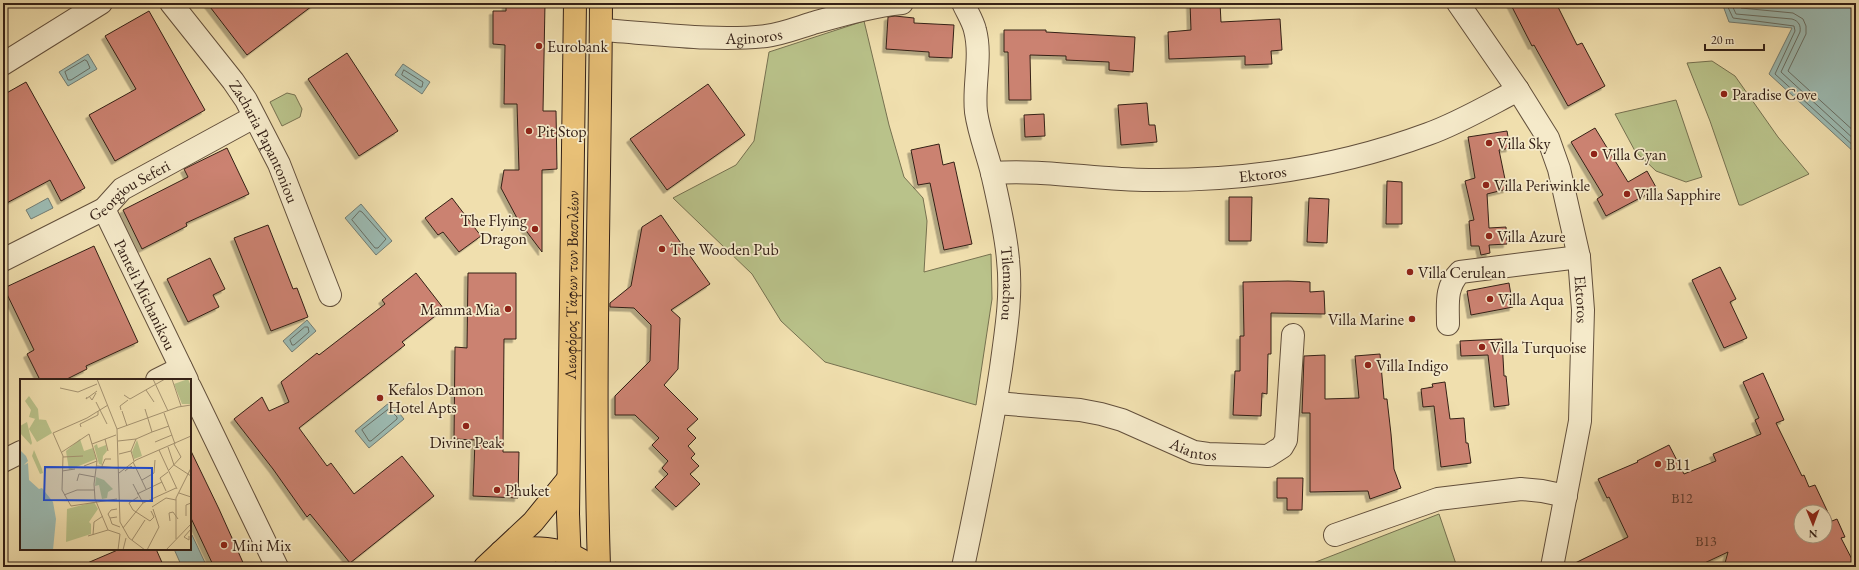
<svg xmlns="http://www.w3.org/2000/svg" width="1859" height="570" font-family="'EB Garamond',serif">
  <defs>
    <filter id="shadow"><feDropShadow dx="-3.5" dy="3.5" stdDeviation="0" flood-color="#0004"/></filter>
  </defs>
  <rect width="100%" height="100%" fill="#f0dfae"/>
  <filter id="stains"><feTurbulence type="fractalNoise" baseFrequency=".005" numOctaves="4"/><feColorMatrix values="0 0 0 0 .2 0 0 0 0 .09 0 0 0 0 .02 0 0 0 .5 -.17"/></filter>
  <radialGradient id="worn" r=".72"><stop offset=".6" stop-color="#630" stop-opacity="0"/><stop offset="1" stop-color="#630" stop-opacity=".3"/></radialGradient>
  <g fill="#b9c28a" stroke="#767150">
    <polygon points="864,21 889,125 904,177 923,198 927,221 924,272 991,254 992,299 976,405 825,362 781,321 752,274 673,198 736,165 754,141 769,52"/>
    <polygon points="1712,61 1735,76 1778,137 1809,174 1742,205 1739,205 1710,121 1687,63"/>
    <polygon points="287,93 295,95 302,109 300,117 282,126 270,102"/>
    <polygon points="1676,100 1702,177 1686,182 1656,171 1635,151 1615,114"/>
    <polygon points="1439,514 1457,567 1303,567"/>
  </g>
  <g fill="#9cbbb3" stroke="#727d74">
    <polygon points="1722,3 1856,3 1856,154 1769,74 1792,28 1729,22"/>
    <polygon points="88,54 97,69 68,86 59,72"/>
    <polygon points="403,64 430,82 422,94 395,75"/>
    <polygon points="48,198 53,208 31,219 26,210"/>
    <polygon points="361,204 392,241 376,255 345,218"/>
    <polygon points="307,320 316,331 292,352 283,341"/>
    <polygon points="390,402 404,419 369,448 355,431"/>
    <polygon points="192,535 207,567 182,567 174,549 190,549 190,536"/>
  </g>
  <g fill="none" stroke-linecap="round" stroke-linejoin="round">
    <g stroke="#686e64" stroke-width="1">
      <polyline points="1726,3 1733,18 1794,26 1795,31 1775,74 1856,148"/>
      <path d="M1731,3L1736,14L1792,19C1799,21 1801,26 1800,32L1781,72L1856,141"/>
      <polyline points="1738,3 1741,8 1793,13 1803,19 1806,26 1806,34 1788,71 1856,133"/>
      <polygon points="85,60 87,61 90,68 71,80 68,80 65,72"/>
      <polygon points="404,70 423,82 422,87 420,87 402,75"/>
      <polygon points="360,211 362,212 386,239 378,248 375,248 352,220"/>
      <polygon points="305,327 308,327 309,332 294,345 292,345 290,340"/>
      <polygon points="389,409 397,417 397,419 371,441 369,441 362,430"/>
    </g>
  </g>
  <g fill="#cb8271" stroke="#342016" fill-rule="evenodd" filter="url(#shadow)">
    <polygon points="207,3 316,3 247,55"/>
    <polygon points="506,3 545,3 543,111 556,111 557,169 542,170 542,252 518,220 501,188 504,170 519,170 517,104 504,104 505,45 493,44 493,11 506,11"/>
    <polygon points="1190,3 1220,3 1221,22 1280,19 1282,50 1271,51 1272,64 1245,65 1245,56 1169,59 1168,32 1191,30"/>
    <polygon points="1510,3 1556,3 1577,45 1582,43 1605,86 1568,106 1534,45 1532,46"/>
    <polygon points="149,11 205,110 115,161 89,115 136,89 105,36"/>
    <polygon points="895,16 914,18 914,23 954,25 952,58 929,57 929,52 886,49 888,17"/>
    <polygon points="1004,30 1046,30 1046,32 1135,37 1133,72 1109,70 1109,62 1066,60 1066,56 1030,55 1031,100 1009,100 1008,52 1004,52"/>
    <polygon points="347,53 398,131 359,156 308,79"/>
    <polygon points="26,82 85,188 61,201 50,180 3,205 3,95"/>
    <polygon points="708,84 745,135 667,190 630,139"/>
    <polygon points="1147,103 1149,125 1155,125 1157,142 1121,145 1118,105"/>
    <polygon points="1044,114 1045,136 1025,137 1024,115"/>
    <polygon points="1595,128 1628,182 1647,171 1657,189 1606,216 1597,199 1603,195 1571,142"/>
    <polygon points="1507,131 1510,148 1499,150 1507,189 1487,194 1489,228 1506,227 1507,244 1489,245 1490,253 1481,255 1479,246 1471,246 1469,221 1474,220 1465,181 1475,178 1468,137"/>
    <polygon points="939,144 943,165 954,162 972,244 944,250 930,183 918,185 911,150"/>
    <polygon points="227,148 249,194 186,223 187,226 142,249 123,210 188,177 184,169"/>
    <polygon points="1387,181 1402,182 1402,224 1386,224"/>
    <polygon points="1229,197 1252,197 1251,241 1229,241"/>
    <polygon points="452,198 481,236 459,252 443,232 438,235 425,218"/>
    <polygon points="1309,198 1329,199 1327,243 1307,242"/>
    <polygon points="661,215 710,284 671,310 680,318 678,369 664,385 698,419 687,429 696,438 688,446 695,454 691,458 699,466 690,474 700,484 676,507 655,487 668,474 662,468 668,461 652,445 659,438 635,415 615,415 615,396 650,361 651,325 634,308 610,307 610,303 631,286 642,227"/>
    <polygon points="268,225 293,289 297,288 308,317 271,331 234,238"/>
    <polygon points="94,246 138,342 86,366 87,369 65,380 40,380 27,354 34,350 4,288"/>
    <polygon points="210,258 225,289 213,295 219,307 188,322 167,279"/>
    <polygon points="1720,267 1736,299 1730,302 1747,338 1724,348 1692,280"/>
    <polygon points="416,273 444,309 402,342 405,345 299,428 327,466 331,463 354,494 402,456 434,496 350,563 310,514 307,517 273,469 234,419 262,397 269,411 289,402 281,382 317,353 319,355 385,304 382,300"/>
    <polygon points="468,273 516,273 516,339 504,339 503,452 519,452 518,498 473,496 475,440 454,439 455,347 467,348"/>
    <polygon points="1288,281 1310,282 1310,292 1324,291 1325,314 1271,313 1271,354 1268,354 1267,394 1262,393 1261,416 1233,415 1235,371 1240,371 1240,336 1244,336 1243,282"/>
    <polygon points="1509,283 1513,307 1471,315 1467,291"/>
    <polygon points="1502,339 1504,376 1506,376 1509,405 1494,407 1488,355 1461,356 1460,341"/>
    <polygon points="1380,354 1384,399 1387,399 1391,434 1394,469 1401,488 1370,499 1368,491 1310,492 1310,413 1302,413 1304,356 1325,355 1325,399 1359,398 1355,356"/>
    <path d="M1763,373L1784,420L1776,423L1802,476L1804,475L1809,487L1815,485L1832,521L1837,519L1845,537L1841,538L1856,567H1724L1728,552L1696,567H1567L1628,537L1609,497L1607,498L1598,479L1638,462L1637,461L1669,445L1684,474L1716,461L1713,454L1761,434L1755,420L1759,418L1743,382ZM1801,512H1825V536H1801Z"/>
    <polygon points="1445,382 1450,419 1464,418 1466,443 1468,443 1471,463 1441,467 1434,406 1423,407 1421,389 1433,387 1432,384"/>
    <polygon points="190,449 219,509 245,567 214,567 190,516"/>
    <polygon points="1277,478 1303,478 1302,510 1287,510 1287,498 1277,498"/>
    <polygon points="120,549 156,549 164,567 78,567"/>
  </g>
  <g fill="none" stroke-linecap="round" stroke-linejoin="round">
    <g stroke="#63503c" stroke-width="24">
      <g id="minor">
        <path id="s1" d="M171,3L233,81L246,100L279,164L330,295"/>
        <path id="s2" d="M963,3C967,12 973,21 975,30C982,57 973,85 976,112C979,133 987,153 992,173C998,200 1006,233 1008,260C1012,296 1006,331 1001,368C991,435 977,501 963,567"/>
        <path id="s3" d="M1458,3L1518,90L1548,138L1559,169L1579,257L1583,310L1580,421L1552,567"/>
        <path id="s4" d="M601,30C652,33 715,42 766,36C782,34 797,28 813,23C842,15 872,6 902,3"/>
        <polyline points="3,64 101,3"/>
        <path id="s5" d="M992,173C1044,169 1097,180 1149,180C1244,181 1339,167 1428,134C1459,123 1489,105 1518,90"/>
        <path id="s6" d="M104,209L187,380"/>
        <path id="s7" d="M3,260L104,209L122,189L254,117"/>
        <path d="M1448,324C1448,304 1445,287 1460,272L1579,257"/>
        <polyline points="157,380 181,368"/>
        <polyline points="190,387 277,567"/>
        <path id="s8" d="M996,403L1080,410L1101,414L1122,420L1194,452L1208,454L1268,456L1282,447L1286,440L1293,335"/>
        <polyline points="3,461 21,452"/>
        <polyline points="1335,535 1438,499 1521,489 1542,491 1566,496"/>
      </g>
    </g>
    <g stroke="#342016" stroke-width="24">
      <g id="major">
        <path d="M501,552C529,546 556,546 581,560"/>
        <polyline points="485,567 533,522 568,479"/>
        <polyline points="507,567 528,565 546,567"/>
        <path id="s9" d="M570,567L568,514L575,3"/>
        <path d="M599,567C593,379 600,191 601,3"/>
      </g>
    </g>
    <use href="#minor" stroke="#f5eaca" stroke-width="22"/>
    <use href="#major" stroke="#e8c077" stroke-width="22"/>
  </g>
  <g fill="#8f2418" stroke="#f5eaca" stroke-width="1.5">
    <circle cx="539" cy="46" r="4"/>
    <circle cx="1724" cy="94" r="4"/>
    <circle cx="529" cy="131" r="4"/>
    <circle cx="1489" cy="143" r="4"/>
    <circle cx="1594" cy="154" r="4"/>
    <circle cx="1486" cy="185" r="4"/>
    <circle cx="1627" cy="194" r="4"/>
    <circle cx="535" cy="229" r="4"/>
    <circle cx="1489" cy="236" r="4"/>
    <circle cx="662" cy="249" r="4"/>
    <circle cx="1410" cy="272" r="4"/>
    <circle cx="1490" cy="299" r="4"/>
    <circle cx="508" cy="309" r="4"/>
    <circle cx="1412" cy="319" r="4"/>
    <circle cx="1482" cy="347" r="4"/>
    <circle cx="1368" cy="365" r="4"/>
    <circle cx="380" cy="398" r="4"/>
    <circle cx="466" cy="426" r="4"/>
    <circle cx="1658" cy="464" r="4"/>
    <circle cx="497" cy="490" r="4"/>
    <circle cx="224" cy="545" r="4"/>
  </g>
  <g text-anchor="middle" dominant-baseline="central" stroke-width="3.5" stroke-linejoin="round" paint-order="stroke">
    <g font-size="14" fill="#5a382d">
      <text x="1682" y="498">B12</text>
      <text x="1706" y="541">B13</text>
    </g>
    <g font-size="16" fill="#342016" stroke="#f5eaca">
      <text stroke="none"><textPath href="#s4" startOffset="153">Aginoros</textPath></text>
      <text stroke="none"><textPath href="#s1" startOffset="168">Zacharia Papantoniou</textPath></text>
      <text stroke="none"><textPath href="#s5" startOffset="271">Ektoros</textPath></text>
      <text stroke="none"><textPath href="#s7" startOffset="145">Georgiou Seferi</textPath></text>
      <text stroke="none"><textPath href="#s2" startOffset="287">Tilemachou</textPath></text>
      <text stroke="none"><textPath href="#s9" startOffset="282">Λεωφόρος Τάφων των Βασιλέων</textPath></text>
      <text stroke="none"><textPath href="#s6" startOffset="95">Panteli Michanikou</textPath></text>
      <text stroke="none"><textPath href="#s3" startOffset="328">Ektoros</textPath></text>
      <text stroke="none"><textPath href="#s8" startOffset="205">Aiantos</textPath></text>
    </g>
    <g font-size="16" fill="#342016" stroke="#f5eaca" text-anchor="start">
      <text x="547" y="46">Eurobank</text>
      <text x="1732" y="94">Paradise Cove</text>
      <text x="537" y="131">Pit Stop</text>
      <text x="1497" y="143">Villa Sky</text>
      <text x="1602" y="154">Villa Cyan</text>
      <text x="1494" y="185">Villa Periwinkle</text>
      <text x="1635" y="194">Villa Sapphire</text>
      <text x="527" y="220" text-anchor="end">The Flying<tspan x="527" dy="18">Dragon</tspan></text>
      <text x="1497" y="236">Villa Azure</text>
      <text x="670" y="249">The Wooden Pub</text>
      <text x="1418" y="272">Villa Cerulean</text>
      <text x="1498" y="299">Villa Aqua</text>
      <text x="500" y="309" text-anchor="end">Mamma Mia</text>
      <text x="1404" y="319" text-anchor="end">Villa Marine</text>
      <text x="1490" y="347">Villa Turquoise</text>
      <text x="1376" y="365">Villa Indigo</text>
      <text x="388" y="389">Kefalos Damon<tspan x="388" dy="18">Hotel Apts</tspan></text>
      <text x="466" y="442" text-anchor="middle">Divine Peak</text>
      <text x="1666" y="464">B11</text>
      <text x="505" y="490">Phuket</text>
      <text x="232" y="545">Mini Mix</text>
    </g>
  </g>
  <g transform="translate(20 379)">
    <rect width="171" height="171" fill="#f0dfae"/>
    <path d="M168,0L171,7V25H162L154,5ZM9,17L18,30L19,41L9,38L11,31L5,22ZM15,40L26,41L32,54L17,63L9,50ZM7,43L12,64L11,66L0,54V47ZM60,60L64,72L73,69L76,80L49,91L46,72ZM117,61L122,77L114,80L112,73ZM77,65L78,69L86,66L87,72L83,77L82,86L79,85L74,67ZM14,71L22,90L23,94L20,95L12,77ZM76,98L84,101L93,110L88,113L87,119L82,120L79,106L75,107ZM74,123L78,130L69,143L71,145V155L46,163L47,130Z" fill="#b9c28a"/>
    <path d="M0,71L6,77L8,82L4,86L8,84L9,101L19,110L22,109L33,123L36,140L33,171H0Z" fill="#9cbbb3"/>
    <path fill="none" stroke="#a59371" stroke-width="1" d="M77,0L97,50L100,143L109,159L125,171M133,0L148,32M152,0L161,27M40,9L58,13L77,5M126,11L134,23M104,16L110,20L145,0M69,17L72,21L76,14M67,18L66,20L77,12M76,23L87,45M88,26L67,39L33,54L43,77L42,111L51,127L97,120M125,30L132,53L149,47M101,31L100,27L108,21M102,32L107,47M144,34L155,65M61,48L60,45L78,36V32M97,50L158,28L171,26M85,60L88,72M98,62L116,60L132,53M135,63L152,56M72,65L96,56M148,68L154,86L171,97M139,71L157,110M42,73L69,55L77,82L74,105L75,120L88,151M99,75L111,72M43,78L63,77M114,82L111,72L116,60M113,83L126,110M64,87L77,82M77,87L98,89M82,87L85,80H91M149,91L161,78L154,65M42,92L55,90M105,92L111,87L114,90M99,94L116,81L171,57M122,101L134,94L135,81M57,102L59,95L75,98M113,105L123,124M146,112L140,99L148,93M159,114L171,118M117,115L142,103M44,116L57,111H75M118,118L109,124L113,131L130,142L134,138L131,132M132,128L146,119L156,121M97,130L91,131L88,135L90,139L97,138M166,137V126L171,124M90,139L92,145L100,148M150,142L149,134L153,133L158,140M103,149L123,124L156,109M73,156L74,143L83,137M68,157L88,151L100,155L98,171M169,157V161L164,158L171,150M156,160V119L171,89M112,161L125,141M103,171L106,159M127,171L139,148L133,130M146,171L171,145"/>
    <path fill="#1d4ed8" fill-opacity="0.15" stroke="#1d4ed8" stroke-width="2" d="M25,88L132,89V122L24,121Z"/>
    <rect width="171" height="171" fill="none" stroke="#342016" stroke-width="2"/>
  </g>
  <rect width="1859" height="570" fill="none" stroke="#f0dfae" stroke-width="16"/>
  <rect x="4" y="4" width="1851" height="562" fill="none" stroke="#342016" stroke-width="2"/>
  <rect x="8" y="8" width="1843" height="554" fill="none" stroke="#342016"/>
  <g transform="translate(1813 524) rotate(179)"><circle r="19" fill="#f5eaca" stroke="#a89982"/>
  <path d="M0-3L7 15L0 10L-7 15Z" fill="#8f2418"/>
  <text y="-6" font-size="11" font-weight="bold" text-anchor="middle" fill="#342016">N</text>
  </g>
  <path d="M1705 44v6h59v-6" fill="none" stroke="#342016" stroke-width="2"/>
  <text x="1711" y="44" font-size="12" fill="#342016" stroke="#f5eaca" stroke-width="3" paint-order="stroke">20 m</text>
  <rect width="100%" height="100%" filter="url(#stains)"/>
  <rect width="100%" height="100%" fill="url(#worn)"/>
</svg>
